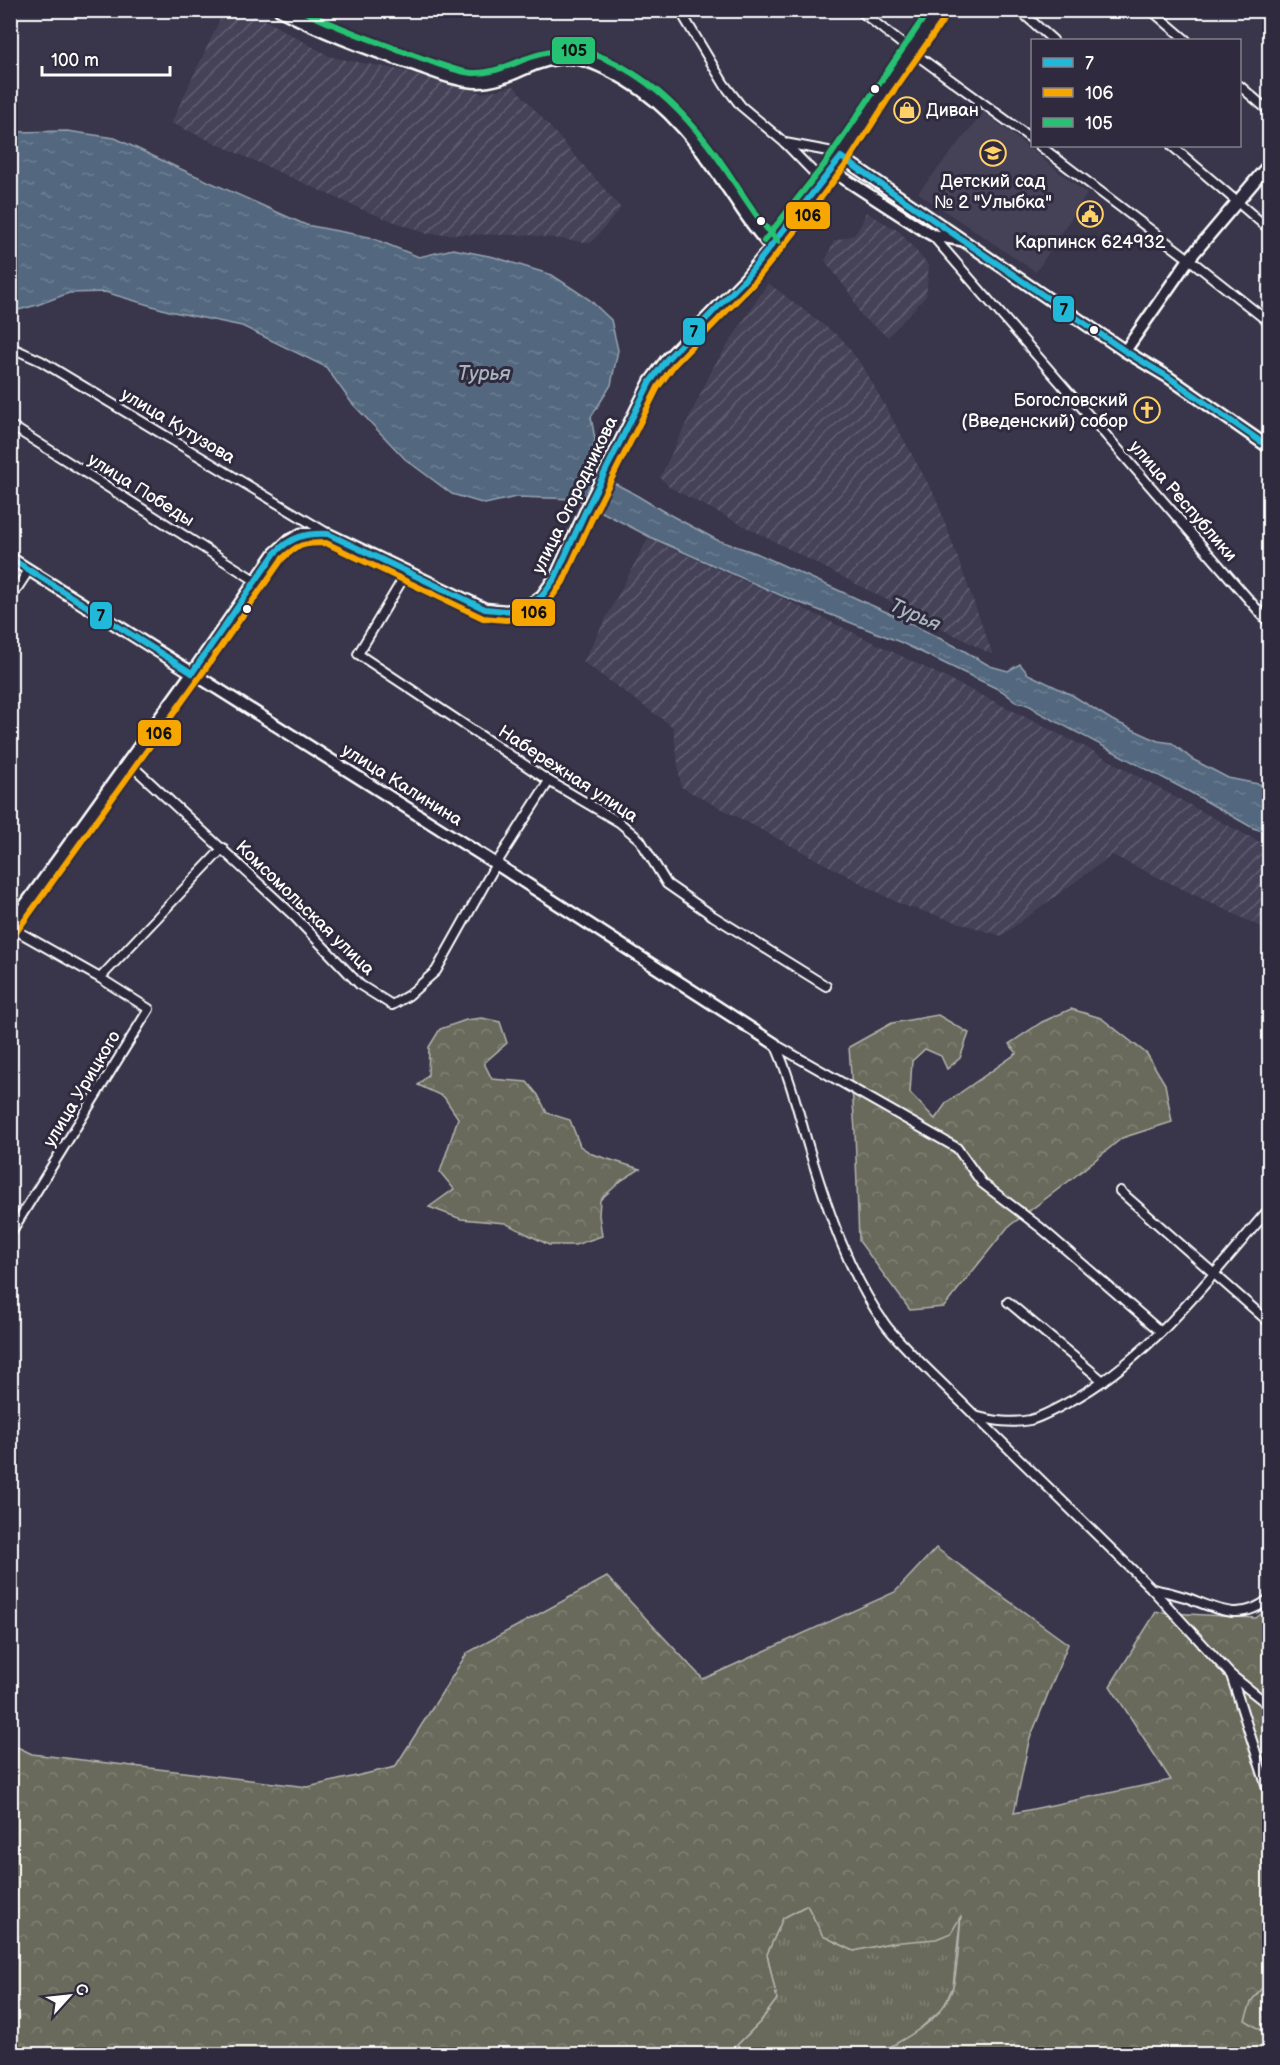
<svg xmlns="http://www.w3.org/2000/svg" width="1280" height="2065" font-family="'Balsamiq Sans',sans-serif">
  <defs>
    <pattern id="industrial-furrows" width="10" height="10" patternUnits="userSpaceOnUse" patternTransform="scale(1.5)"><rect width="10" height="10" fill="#444259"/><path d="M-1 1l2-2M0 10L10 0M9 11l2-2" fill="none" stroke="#605e72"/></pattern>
    <pattern id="grass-tufts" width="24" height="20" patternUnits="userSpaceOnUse" patternTransform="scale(1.5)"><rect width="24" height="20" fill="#696b5c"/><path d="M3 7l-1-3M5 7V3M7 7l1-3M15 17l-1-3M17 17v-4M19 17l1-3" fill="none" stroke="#808174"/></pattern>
    <pattern id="forest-crowns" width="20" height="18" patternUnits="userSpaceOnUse" patternTransform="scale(1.5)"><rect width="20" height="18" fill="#696b5c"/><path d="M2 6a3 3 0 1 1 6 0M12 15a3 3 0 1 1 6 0" fill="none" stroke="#808174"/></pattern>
    <pattern id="water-ripples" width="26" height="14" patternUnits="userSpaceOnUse" patternTransform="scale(1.5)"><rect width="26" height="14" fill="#52687e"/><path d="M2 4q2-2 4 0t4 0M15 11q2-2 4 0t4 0" fill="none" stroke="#6c7f91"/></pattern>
  </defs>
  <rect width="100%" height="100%" fill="#39354a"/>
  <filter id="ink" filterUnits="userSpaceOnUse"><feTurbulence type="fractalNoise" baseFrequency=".0167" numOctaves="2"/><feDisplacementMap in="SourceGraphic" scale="12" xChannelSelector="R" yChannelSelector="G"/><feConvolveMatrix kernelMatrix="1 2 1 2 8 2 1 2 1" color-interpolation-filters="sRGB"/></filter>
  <g filter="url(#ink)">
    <polygon fill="#444259" points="984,112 1087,194 1036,272 918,193"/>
    <g fill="url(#industrial-furrows)">
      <polygon points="224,11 249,11 331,57 400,70 482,93 514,86 621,208 591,243 529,235 427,234 363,210 171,123"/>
      <polygon points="866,212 900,232 929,266 926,296 888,337 861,316 851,295 825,261 834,241 854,235 861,225"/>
      <polygon points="768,283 842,339 864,368 936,498 993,655 669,487 660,477 714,366"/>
      <polygon points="648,538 778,596 969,689 1089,749 1197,809 1269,847 1269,931 1112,855 1001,936 900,904 681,787 673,727 583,662"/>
    </g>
    <g fill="url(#grass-tufts)" stroke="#b4b5ae" stroke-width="1.5">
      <polygon points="807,1905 823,1936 854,1951 890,1943 961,1914 953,1986 944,2007 914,2034 877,2054 728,2054 760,2022 777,1999 767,1954 783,1918"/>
      <polygon points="1269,1979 1269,2035 1244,2020 1252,2000"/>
    </g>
    <g fill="url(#forest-crowns)" stroke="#b4b5ae" stroke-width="1.5">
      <polygon points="1071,1009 1101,1018 1147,1054 1165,1084 1172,1122 1122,1138 1073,1178 1008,1227 944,1307 910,1310 859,1241 855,1131 849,1047 892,1023 938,1015 969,1033 960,1058 947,1069 941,1056 925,1049 912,1061 910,1093 935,1119 947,1102 1017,1053 1009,1044 1042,1022"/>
      <polygon points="482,1018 500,1022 507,1043 484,1063 492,1079 527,1082 538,1095 547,1113 570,1120 580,1146 592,1154 640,1169 622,1180 600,1200 599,1215 602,1236 575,1245 549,1245 505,1223 461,1219 429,1207 454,1189 440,1172 458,1118 444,1097 418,1085 428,1075 429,1047 440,1029 466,1020"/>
      <path d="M936,1548L1068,1644L1029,1741L1014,1813L1171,1780L1110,1686L1156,1612L1256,1618L1269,1607V1979L1252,2000L1245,2020L1269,2035V2054H877C906,2038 943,2021 953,1987C958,1969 959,1936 961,1916L951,1933L936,1939L890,1943L854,1951L823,1936L807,1905L783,1918L767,1954L777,1999L760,2022L728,2054H11V1744L32,1754L308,1787L395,1767L467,1653L607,1577L703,1679L895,1592Z"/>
    </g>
    <path fill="url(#water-ripples)" stroke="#97a4b2" stroke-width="1.5" d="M11,129L16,132L67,131L115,138L174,166L306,225L369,237L419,257L453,249L494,257L552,275L590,300L611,320L618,350L611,385L591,417L595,439L590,469L596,477L610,481L631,492L661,510L717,540L756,553L893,615L961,649L990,666L1008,671L1020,664L1028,674L1072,695L1112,720L1158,741L1172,743L1192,759L1228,778L1263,785L1269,788V833L1253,828L1188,791L1038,712C1033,707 1026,703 1018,703L1002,691L900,642L780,595L650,537L577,499L516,497L485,504L452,494L405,459L351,402L326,367L242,326L169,311L105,292L69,293L37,305L11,312Z"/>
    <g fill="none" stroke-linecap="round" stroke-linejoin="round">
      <g stroke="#fff" stroke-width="12">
        <g id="minor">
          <polyline points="859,10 911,51 1032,139"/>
          <polyline points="1019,10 1053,40"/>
          <polyline points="1151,10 1186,40"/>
          <polyline points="685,19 724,84 741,106 785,143 823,182"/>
          <polyline points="1240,86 1270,112"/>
          <polyline points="785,143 828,151 841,157"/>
          <polyline points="1040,146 1189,259 1270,323"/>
          <polyline points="1172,146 1270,230"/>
          <polyline points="932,235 1270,624"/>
          <polyline points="10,347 41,361 327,533"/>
          <polyline points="10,425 256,581"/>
          <polyline points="407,572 358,654 549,781 619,822 640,840 667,884 713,916 826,986"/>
          <polyline points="10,599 29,570"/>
          <polyline points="128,762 293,915 360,985 392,1005 409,995 436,971 496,864 549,781"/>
          <polyline points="10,927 100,978 149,1009 10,1234"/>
          <polyline points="100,978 223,848"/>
          <path d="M775,1044C791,1079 799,1116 810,1152C828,1211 849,1274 885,1324C892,1334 901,1342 909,1351L1151,1588L1231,1675L1270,1797"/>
          <polyline points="776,1045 957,1148 982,1183 1041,1228 1161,1332"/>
          <polyline points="1120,1191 1270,1323"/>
          <polyline points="1008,1302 1103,1381"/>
          <path d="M975,1416C994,1421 1011,1424 1030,1420C1042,1417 1056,1409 1067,1403C1151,1359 1209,1278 1270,1208"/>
          <path d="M1152,1589C1163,1591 1175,1594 1185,1597C1216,1608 1240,1624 1270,1598"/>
          <polyline points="1231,1675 1270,1706"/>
        </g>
      </g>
      <g stroke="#fff" stroke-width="15">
        <g id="tertiary">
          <path d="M280,10C324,33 369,50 415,65C435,72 455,81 476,82C494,82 509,76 524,69C567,50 587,57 626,80C669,105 701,148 728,189C742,209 754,230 771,247"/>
          <polyline points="841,157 1125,351 1168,377 1270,448"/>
          <polyline points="831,170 925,231 932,235 961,240"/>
          <polyline points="1125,351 1189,259 1270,163"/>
          <polyline points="10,558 496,864 775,1044"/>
          <polyline points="10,926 192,673 275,553 287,542 301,534 328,534 485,609 506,611 525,608 542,596 555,578 587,508 650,382 667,359 745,279 791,223 841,157 881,94 940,10"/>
        </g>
      </g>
      <use href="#minor" stroke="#2f2a3d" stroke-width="8"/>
      <use href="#tertiary" stroke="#2f2a3d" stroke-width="10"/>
      <g stroke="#2f2a3d" stroke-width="10">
        <g id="bus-1">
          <polyline points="10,558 192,673"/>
          <path d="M192,673L275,553C291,537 305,533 328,534L485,609L506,611L525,608L542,596L555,578L587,508L650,382L667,359L745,279L841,157L1125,351L1168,377L1270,448"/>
        </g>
      </g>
      <g stroke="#2f2a3d" stroke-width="10">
        <path id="bus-2" d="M17,931L199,678L282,559C298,544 304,543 326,543L483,618L506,620L527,617L549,601L563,582L595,512L658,387L674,365L752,285L798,228L848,162L888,99L947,15"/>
      </g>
      <g stroke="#2f2a3d" stroke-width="10">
        <g id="bus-3">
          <path d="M301,10C338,28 377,42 416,56C434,62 453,71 472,73C491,74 508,66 525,59C573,40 607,54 647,83C679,107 705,138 727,171C743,195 758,220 778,241"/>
          <polyline points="764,241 824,165 929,10"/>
        </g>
      </g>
      <use href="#bus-1" stroke="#20b9da" stroke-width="6"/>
      <use href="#bus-2" stroke="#f7a600" stroke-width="6"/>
      <use href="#bus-3" stroke="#26c172" stroke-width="6"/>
    </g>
  </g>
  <defs>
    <g id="shop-ring" transform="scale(1.35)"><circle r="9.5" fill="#2f2a3d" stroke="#ffd166" stroke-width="1.5"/><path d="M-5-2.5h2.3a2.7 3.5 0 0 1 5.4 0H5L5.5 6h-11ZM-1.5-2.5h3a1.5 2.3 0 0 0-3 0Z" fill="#ffd166"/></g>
    <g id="school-ring" transform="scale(1.35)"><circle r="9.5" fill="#2f2a3d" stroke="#ffd166" stroke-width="1.5"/><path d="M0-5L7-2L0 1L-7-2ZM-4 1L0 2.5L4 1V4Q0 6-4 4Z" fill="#ffd166"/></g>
    <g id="civic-ring" transform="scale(1.35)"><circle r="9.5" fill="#2f2a3d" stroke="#ffd166" stroke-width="1.5"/><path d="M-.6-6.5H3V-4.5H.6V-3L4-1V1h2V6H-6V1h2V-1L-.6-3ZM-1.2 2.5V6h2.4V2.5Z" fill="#ffd166"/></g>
    <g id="church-ring" transform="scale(1.35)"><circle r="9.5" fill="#2f2a3d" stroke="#ffd166" stroke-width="1.5"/><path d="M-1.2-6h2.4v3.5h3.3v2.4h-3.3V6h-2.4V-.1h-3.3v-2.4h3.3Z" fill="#ffd166"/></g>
  </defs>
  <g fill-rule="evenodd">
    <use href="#shop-ring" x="907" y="110"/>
    <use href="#school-ring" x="993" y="153"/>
    <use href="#civic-ring" x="1090" y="214"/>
    <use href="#church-ring" x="1147" y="410"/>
  </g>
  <g fill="#fff" stroke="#2f2a3d" stroke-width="2">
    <circle cx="875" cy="89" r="5"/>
    <circle cx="761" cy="221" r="5"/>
    <circle cx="1094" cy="330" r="5"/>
    <circle cx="247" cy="609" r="5"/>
  </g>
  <g text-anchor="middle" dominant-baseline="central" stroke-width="6" stroke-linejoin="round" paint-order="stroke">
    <g font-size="18" fill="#fff" stroke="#2f2a3d">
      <text x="926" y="110" text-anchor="start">Диван</text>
      <text x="993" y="181">Детский сад<tspan x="993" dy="21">№ 2 "Улыбка"</tspan></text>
      <text x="1090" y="242">Карпинск 624932</text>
      <text x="1128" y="400" text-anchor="end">Богословский<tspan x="1128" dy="21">(Введенский) собор</tspan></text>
    </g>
    <g font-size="18" fill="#fff" stroke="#2f2a3d">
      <text transform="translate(178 426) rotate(31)">улица Кутузова</text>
      <text transform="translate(141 490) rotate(32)">улица Победы</text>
      <text transform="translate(575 495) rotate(-64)">улица Огородникова</text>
      <text transform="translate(1183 501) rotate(49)">улица Республики</text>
      <text transform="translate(568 774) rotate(33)">Набережная улица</text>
      <text transform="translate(402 785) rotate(32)">улица Калинина</text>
      <text transform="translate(305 908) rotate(44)">Комсомольская улица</text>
      <text transform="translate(82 1089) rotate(-59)">улица Урицкого</text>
    </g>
    <g font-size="20" font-style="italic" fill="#a8b4be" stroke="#2f2a3d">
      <text x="484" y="374">Турья</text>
      <text transform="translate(915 615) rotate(24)">Турья</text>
    </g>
  </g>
  <g stroke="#2f2a3d" stroke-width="2">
    <rect x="551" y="36" width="45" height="29" rx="6" fill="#26c172"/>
    <rect x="785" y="201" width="46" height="29" rx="6" fill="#f7a600"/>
    <rect x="1052" y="295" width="23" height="28" rx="6" fill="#20b9da"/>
    <rect x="682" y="317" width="24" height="29" rx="6" fill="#20b9da"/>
    <rect x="511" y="598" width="45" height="29" rx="6" fill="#f7a600"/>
    <rect x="89" y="601" width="24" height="29" rx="6" fill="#20b9da"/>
    <rect x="137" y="719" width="45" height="28" rx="6" fill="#f7a600"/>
  </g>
  <g font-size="16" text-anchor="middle" font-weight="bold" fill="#111">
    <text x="574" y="56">105</text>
    <text x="808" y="221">106</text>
    <text x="1064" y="315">7</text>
    <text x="694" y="337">7</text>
    <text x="534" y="618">106</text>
    <text x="101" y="621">7</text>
    <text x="159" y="739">106</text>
  </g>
  <rect width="1280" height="2065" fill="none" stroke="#2f2a3d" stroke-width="36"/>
  <rect x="18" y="18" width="1244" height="2029" fill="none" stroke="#fff" stroke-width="2" filter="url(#ink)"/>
  <rect x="1031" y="39" width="210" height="108" fill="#2f2a3d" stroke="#827f8b" stroke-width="1.5"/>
  <rect x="1043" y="58" width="30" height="9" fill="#20b9da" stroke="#827f8b" stroke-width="1.5"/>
  <text x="1085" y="69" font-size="18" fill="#ffffff">7</text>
  <rect x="1043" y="88" width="30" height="9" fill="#f7a600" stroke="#827f8b" stroke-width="1.5"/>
  <text x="1085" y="99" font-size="18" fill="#ffffff">106</text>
  <rect x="1043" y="118" width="30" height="9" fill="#26c172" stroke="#827f8b" stroke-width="1.5"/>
  <text x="1085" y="129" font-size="18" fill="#ffffff">105</text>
  <g transform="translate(69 1996) rotate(63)" stroke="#2f2a3d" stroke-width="4.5" paint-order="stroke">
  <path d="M0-4.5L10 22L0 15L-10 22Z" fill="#ffffff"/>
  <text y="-9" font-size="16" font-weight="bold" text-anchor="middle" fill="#ffffff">С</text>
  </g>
  <path d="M42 66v9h128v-9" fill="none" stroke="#ffffff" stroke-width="3"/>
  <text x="51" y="66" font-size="18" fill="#ffffff" stroke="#2f2a3d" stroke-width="4.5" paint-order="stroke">100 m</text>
</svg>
